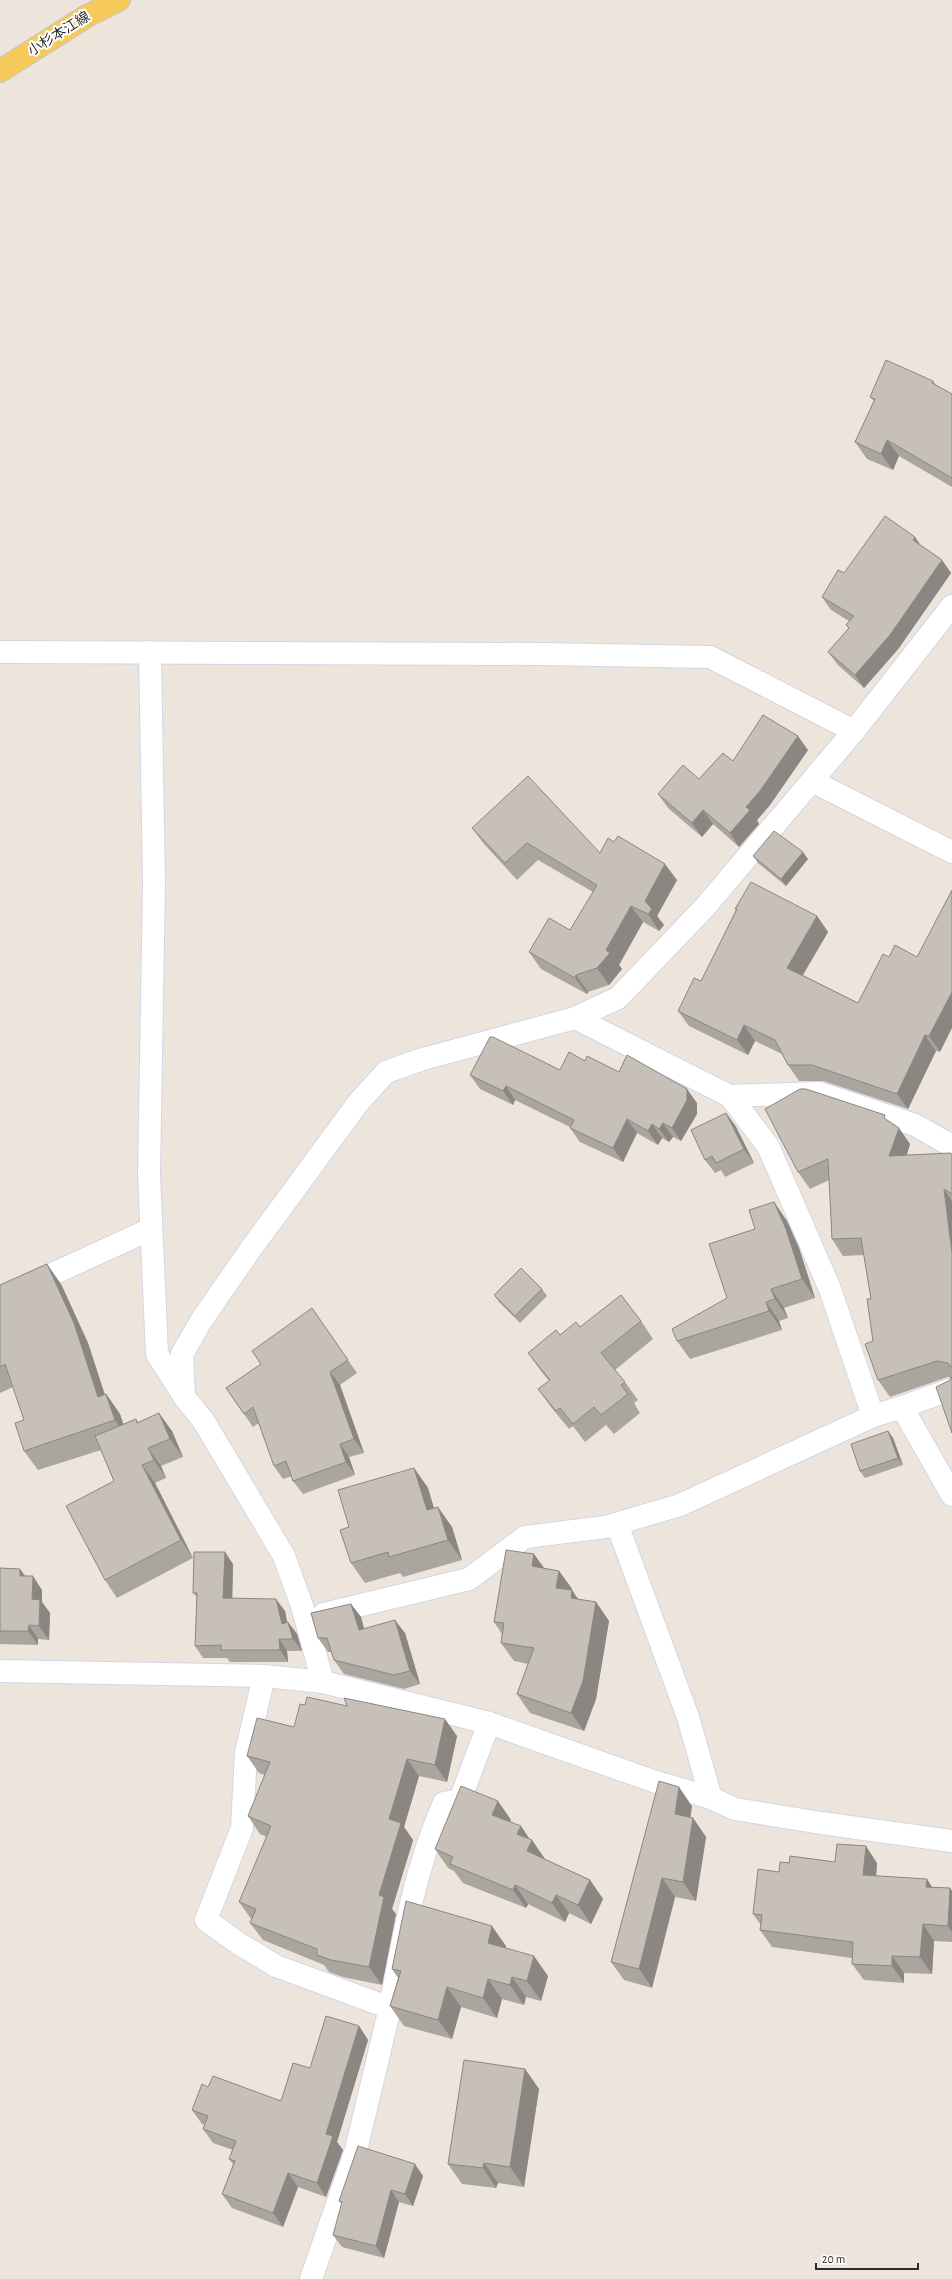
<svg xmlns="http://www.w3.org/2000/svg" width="952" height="2279" font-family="'Alegreya Sans','Noto Sans JP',sans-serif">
  <rect width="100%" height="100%" fill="#ede5dc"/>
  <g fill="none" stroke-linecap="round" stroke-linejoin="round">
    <g stroke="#d2d6e4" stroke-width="24">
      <g id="minor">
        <polyline points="0,652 543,654 710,657 854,731"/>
        <polyline points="150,652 154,883 149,1175 157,1354 184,1396"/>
        <polyline points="812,781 952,852"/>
        <polyline points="575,1018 730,1096 819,1093 915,1125 952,1146"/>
        <polyline points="730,1096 768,1146 830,1289 873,1416 902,1407 952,1495"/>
        <polyline points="0,1298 151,1229"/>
        <polyline points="902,1407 952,1389"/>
        <polyline points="617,1524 688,1717 711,1798"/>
        <polyline points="324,1614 469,1579 525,1537 605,1527 680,1505 873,1416"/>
        <polyline points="0,1671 264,1676"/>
        <polyline points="323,1682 302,1606 284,1556 203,1420 184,1397 182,1354 201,1321 250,1250 358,1103 386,1072 423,1059 575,1018 618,998 705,907 854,731 952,606"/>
        <path d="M390,2008C403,1938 415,1868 444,1803L460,1800L489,1723"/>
        <polyline points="311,2279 356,2150 390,2008 276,1966 238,1943 206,1920 242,1828 246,1753 264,1676 323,1682 489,1723 656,1782 711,1798 735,1809 821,1823 952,1841"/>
      </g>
    </g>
    <g stroke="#c8c8c8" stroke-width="24">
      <polyline id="major" points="0,71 87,16 119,0"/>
    </g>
    <use href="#minor" stroke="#fff" stroke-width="22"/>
    <use href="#major" stroke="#f5c95a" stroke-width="22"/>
  </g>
  <g fill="#aaa59e">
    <polygon points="933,381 936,385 952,394 952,487 899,456 893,470 867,459 855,442 874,401 870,397"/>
    <polygon points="922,546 942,560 951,573 899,648 864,688 838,665 828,652 849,629 846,625 849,621 831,610 822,597 844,573"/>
    <polygon points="808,750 770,805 757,820 759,824 739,847 713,824 702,837 668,808 658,794 699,779 733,761"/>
    <polygon points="472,828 600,853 677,880 657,916 664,925 659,931 643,922 619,965 622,969 609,985 588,992 587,994 541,969 529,952 570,930 593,892 538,860 517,880 484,844"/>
    <polygon points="753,856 808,859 786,886 758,863"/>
    <polygon points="735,909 817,916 828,932 803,975 858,1003 883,954 940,1052 936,1051 908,1109 823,1081 799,1081 788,1065 782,1054 755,1041 748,1055 689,1026 678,1011 701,981 736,910"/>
    <polygon points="585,1061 619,1072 697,1103 697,1114 681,1141 673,1137 669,1142 662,1138 658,1145 637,1133 623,1162 580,1142 570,1128 570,1127 515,1100 513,1105 480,1089 470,1075 560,1070"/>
    <polygon points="726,1113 736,1127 754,1163 725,1177 721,1170 715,1173 705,1160"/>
    <polygon points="889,1121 910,1144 907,1155 952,1154 952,1433 950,1380 951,1378 948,1377 890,1397 878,1380 873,1341 871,1299 864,1255 843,1256 832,1239 829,1180 810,1189 798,1172"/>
    <polygon points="774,1202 787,1221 799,1248 815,1298 784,1308 788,1318 779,1321 782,1330 690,1359 677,1341 727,1298 755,1229"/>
    <polygon points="61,1284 88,1343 105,1395 106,1394 120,1414 123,1425 136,1419 138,1422 172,1431 183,1457 161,1466 166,1478 155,1483 193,1558 117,1598 105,1580 114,1481 101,1450 38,1470 24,1451 24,1420 13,1387 0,1393 0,1285"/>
    <polygon points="542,1289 547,1296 520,1323 499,1302 494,1295"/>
    <polygon points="312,1308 357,1373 340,1385 364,1453 349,1457 355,1475 303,1494 293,1481 292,1476 283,1479 274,1466 259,1423 253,1427 226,1388 261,1364"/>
    <polygon points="641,1321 653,1339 615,1370 625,1382 638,1400 634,1403 640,1413 614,1434 606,1425 585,1442 573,1426 569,1429 551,1407 538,1389 549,1381 541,1371 528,1353 560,1335 580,1327"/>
    <polygon points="893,1438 903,1465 865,1478 860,1471"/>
    <polygon points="414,1468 428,1488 434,1508 452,1527 462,1560 403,1577 400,1573 365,1583 351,1563"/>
    <polygon points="233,1564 232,1598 285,1611 287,1622 288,1622 297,1634 302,1651 287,1651 288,1662 230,1662 227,1658 203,1658 195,1646 197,1597 193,1593"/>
    <polygon points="0,1568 20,1569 25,1576 42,1590 42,1602 50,1613 49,1640 38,1639 38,1645 0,1644"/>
    <polygon points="544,1568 559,1571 572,1589 571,1590 578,1599 596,1602 609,1621 596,1699 584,1731 530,1713 517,1694 528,1664 514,1661 501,1643 502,1634 494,1622"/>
    <polygon points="351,1604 361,1617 364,1629 405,1633 420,1684 404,1689 344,1674 334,1660 331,1652 328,1652 318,1638"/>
    <polygon points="305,1705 457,1736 447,1782 419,1776 404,1827 413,1840 392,1909 396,1914 382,1985 343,1977 329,1972 324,1965 263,1940 250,1923 252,1920 239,1902 267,1837 260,1834 248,1816 265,1775 259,1773 247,1756 294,1727"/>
    <polygon points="692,1806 690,1817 693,1818 706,1837 696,1901 675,1897 652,1988 624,1980 611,1962"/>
    <polygon points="511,1820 510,1822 530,1840 545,1859 590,1880 603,1899 591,1924 569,1913 565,1922 528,1904 526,1908 463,1883 454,1871 448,1868 435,1849"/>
    <polygon points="789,1863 877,1863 876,1876 932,1887 950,1888 952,1891 952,1942 934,1941 932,1974 904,1973 904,1983 864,1980 852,1964 852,1958 772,1947 760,1930 761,1925 753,1914 779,1872"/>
    <polygon points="506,1946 505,1948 548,1976 541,2001 526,1997 524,2005 502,1999 497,2018 461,2007 452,2039 404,2026 390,2006 398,1978 392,1969"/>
    <polygon points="359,2026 368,2040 337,2142 343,2150 326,2197 298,2187 283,2227 232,2208 222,2194 233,2164 229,2159 233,2150 213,2143 203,2129 205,2125 202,2124 192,2110 208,2087 281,2101 310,2068"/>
    <polygon points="525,2069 539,2089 524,2187 498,2183 496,2188 462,2184 448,2164"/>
    <polygon points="423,2176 413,2206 399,2202 384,2258 342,2247 333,2235 342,2204 339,2201"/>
  </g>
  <g fill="#8b8681">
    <polygon points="887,440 899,456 893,470 881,454"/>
    <polygon points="915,537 924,550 913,540"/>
    <polygon points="942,560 951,573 899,648 864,688 855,675"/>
    <polygon points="798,736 808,750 770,805 757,820 759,824 739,847 730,833 746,807"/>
    <polygon points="703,810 713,824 702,837 692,823"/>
    <polygon points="803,852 808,859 786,886 781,879"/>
    <polygon points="665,864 677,880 657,916 664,925 659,931 648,914 645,901"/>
    <polygon points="631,906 643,922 619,965 622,969 609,985 597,968 606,950"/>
    <polygon points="817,916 828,932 798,983 787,968"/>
    <polygon points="576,975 588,992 587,994 575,978"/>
    <polygon points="952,992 952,1028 940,1052 929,1036"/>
    <polygon points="744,1025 755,1041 748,1055 737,1040"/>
    <polygon points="925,1035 936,1051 908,1109 897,1094"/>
    <polygon points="506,1086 515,1100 513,1105 503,1091"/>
    <polygon points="687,1089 697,1103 697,1114 681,1141 672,1128"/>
    <polygon points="726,1113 736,1127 754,1163 744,1149"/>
    <polygon points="627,1119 637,1133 623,1162 613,1148"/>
    <polygon points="663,1123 673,1137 669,1142 659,1129"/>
    <polygon points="652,1124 662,1138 658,1145 648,1131"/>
    <polygon points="899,1128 910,1144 901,1172 889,1156"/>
    <polygon points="944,1189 952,1201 952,1253"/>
    <polygon points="774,1202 787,1221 799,1248 815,1298 802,1279"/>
    <polygon points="47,1264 61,1284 88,1343 112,1417 98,1397"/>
    <polygon points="771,1289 784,1308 788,1318 775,1299"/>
    <polygon points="766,1302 779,1321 782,1330 769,1311"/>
    <polygon points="330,1372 340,1385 364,1453 354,1439"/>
    <polygon points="106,1394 120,1414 129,1440 115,1420"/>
    <polygon points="159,1413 172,1431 183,1457 170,1439"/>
    <polygon points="888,1431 893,1438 903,1465 898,1458"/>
    <polygon points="340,1444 349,1457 355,1475 346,1462"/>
    <polygon points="148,1448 161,1466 166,1478 154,1460"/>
    <polygon points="142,1465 155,1483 193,1558 181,1540"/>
    <polygon points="414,1468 428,1488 440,1530 427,1510"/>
    <polygon points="438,1507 452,1527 462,1560 448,1540"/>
    <polygon points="225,1552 233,1564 232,1610 223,1598"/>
    <polygon points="534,1554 547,1572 532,1566"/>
    <polygon points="20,1569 30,1583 20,1576"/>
    <polygon points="559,1571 572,1589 569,1606 556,1588"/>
    <polygon points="33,1576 42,1590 42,1602 50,1613 49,1640 39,1626 32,1599"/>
    <polygon points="572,1590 585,1609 571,1598"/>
    <polygon points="276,1599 285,1611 290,1636 282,1624"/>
    <polygon points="596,1602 609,1621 596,1699 584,1731 571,1713"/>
    <polygon points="351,1604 361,1617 368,1644 359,1630"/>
    <polygon points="395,1620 405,1633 420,1684 410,1671"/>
    <polygon points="288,1622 297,1634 302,1651 293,1639"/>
    <polygon points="29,1625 38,1639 38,1645 28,1631"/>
    <polygon points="279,1639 287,1651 288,1662 280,1650"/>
    <polygon points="445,1719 457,1736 447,1782 435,1765"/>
    <polygon points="407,1759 419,1776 404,1827 413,1840 392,1909 396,1914 382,1985 369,1967 389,1819"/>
    <polygon points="679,1787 692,1806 688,1833 675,1814"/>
    <polygon points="498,1801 511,1820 505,1833 492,1815"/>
    <polygon points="693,1818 706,1837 696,1901 683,1882"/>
    <polygon points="521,1826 531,1841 532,1840 545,1859 527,1851 517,1834"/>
    <polygon points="866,1846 877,1863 875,1891 863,1875"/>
    <polygon points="662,1878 675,1897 652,1988 639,1969"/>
    <polygon points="927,1879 938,1896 926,1887"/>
    <polygon points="590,1880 603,1899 591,1924 578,1905"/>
    <polygon points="515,1885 528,1904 526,1908 513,1890"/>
    <polygon points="950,1888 952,1891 952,1932 948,1926"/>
    <polygon points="556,1895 569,1913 565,1922 552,1903"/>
    <polygon points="923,1924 934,1941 932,1974 920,1957"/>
    <polygon points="492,1926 506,1946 502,1963 488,1943"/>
    <polygon points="534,1956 548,1976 541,2001 527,1981"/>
    <polygon points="892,1956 904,1973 904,1983 892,1966"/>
    <polygon points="512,1977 526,1997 524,2005 510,1985"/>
    <polygon points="488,1979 502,1999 497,2018 483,1998"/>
    <polygon points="447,1987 461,2007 452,2039 438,2020"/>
    <polygon points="359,2026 368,2040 337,2142 343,2150 326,2197 317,2183 326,2134"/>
    <polygon points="525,2069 539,2089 524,2187 510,2167"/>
    <polygon points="484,2163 498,2183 496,2188 483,2168"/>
    <polygon points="415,2164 423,2176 413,2206 405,2194"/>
    <polygon points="288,2173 298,2187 283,2227 273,2213"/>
    <polygon points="391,2190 399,2202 384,2258 376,2246"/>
  </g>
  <g fill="#c6c0b8" stroke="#8b8681">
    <polygon points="886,360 933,381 932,383 952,394 952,478 887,440 881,454 855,442 875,399 870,397"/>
    <polygon points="885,516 915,537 913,540 942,560 890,635 855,675 828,652 849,628 846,625 854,616 822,597 838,570 844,573"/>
    <polygon points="763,715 798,736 760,791 746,807 750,810 730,833 703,810 692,823 658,794 683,765 699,779 723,753 733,761"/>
    <polygon points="528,776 600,853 608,838 614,842 618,836 665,864 645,901 652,909 648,914 631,906 606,950 610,953 597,968 576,975 575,978 529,952 549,918 570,930 597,885 527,843 505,863 472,828"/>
    <polygon points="774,831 803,852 781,879 753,856"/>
    <polygon points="751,882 817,916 787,968 858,1003 883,954 889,957 895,945 917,957 952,890 952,992 929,1036 925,1035 897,1094 812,1065 788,1065 775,1040 744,1025 737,1040 678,1011 694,978 701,981 737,909 735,909"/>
    <polygon points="490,1037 493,1037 560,1070 569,1052 585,1061 587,1056 619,1072 627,1055 687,1089 687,1100 672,1128 663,1123 659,1129 652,1124 648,1131 627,1119 613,1148 570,1128 574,1120 506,1086 503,1091 470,1075"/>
    <polygon points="800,1089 806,1089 885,1115 884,1118 899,1128 889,1156 950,1153 952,1154 952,1194 944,1189 952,1253 952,1368 948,1363 937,1361 878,1380 865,1344 873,1341 867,1299 871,1299 861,1238 832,1239 828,1159 798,1172 765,1109"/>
    <polygon points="726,1113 744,1149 716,1163 712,1156 705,1160 691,1130"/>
    <polygon points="774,1202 786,1229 802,1279 771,1289 775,1299 766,1302 769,1311 677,1341 672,1329 727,1298 709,1244 755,1229 749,1210"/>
    <polygon points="47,1264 74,1323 98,1397 106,1394 115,1420 24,1451 15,1423 24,1420 5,1364 0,1367 0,1285"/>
    <polygon points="521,1268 542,1289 515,1316 494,1295"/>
    <polygon points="621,1295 641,1321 601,1353 625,1382 621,1385 628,1394 601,1415 594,1407 573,1424 560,1408 556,1411 538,1389 550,1380 528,1353 556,1330 560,1335 576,1322 580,1327"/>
    <polygon points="312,1308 348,1360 330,1372 354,1439 340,1444 346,1462 293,1481 286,1461 274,1466 253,1407 244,1414 226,1388 261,1364 252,1351"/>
    <polygon points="952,1376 952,1433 936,1387 950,1380"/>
    <polygon points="159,1413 170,1439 148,1448 154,1460 142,1465 181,1540 105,1580 66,1506 114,1481 95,1436 136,1419 137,1423"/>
    <polygon points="888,1431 898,1458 860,1471 851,1444"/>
    <polygon points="414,1468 427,1510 438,1507 448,1540 389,1557 388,1552 351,1563 340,1530 349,1527 338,1490"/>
    <polygon points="506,1550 534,1554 532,1566 559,1571 556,1588 572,1590 571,1598 596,1602 583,1681 571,1713 517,1694 534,1648 501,1643 504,1623 494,1622"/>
    <polygon points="194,1552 225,1552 223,1598 276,1599 282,1624 288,1622 293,1639 279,1639 280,1650 221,1650 221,1645 195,1646 197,1593 193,1593"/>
    <polygon points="0,1568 20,1569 20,1576 33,1576 32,1599 40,1600 39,1626 29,1625 28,1631 0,1631"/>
    <polygon points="351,1604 359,1630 395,1620 410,1671 394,1675 334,1660 327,1638 318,1638 311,1613"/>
    <polygon points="307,1697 347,1706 344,1698 445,1719 435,1765 407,1759 389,1819 401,1823 379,1895 384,1897 369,1967 331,1960 317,1955 317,1949 250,1923 256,1909 239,1902 271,1826 248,1816 270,1762 247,1756 257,1718 294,1727 300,1704 305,1705"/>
    <polygon points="659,1781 679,1787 675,1814 693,1818 683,1882 662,1878 639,1969 611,1962"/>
    <polygon points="461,1786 498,1801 492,1815 521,1826 517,1834 532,1840 527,1851 590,1880 578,1905 556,1895 552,1903 515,1885 513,1890 450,1864 453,1857 435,1849"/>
    <polygon points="837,1844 866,1846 863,1875 927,1879 926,1887 950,1888 948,1926 923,1924 920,1957 892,1956 892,1966 852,1964 853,1942 760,1930 762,1915 753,1914 758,1869 779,1872 780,1862 789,1863 790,1856 835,1862"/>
    <polygon points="406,1901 492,1926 488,1943 534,1956 527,1981 512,1977 510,1985 488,1979 483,1998 447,1987 438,2020 390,2006 401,1971 392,1969"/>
    <polygon points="326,2016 359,2026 326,2134 333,2136 317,2183 288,2173 273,2213 222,2194 235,2161 229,2159 236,2141 203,2129 208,2116 192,2110 202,2084 208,2087 213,2076 281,2101 293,2063 310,2068"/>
    <polygon points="464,2060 525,2069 510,2167 484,2163 483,2168 448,2164"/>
    <polygon points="358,2146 415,2164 405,2194 391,2190 376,2246 333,2235 342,2202 339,2201"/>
  </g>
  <g text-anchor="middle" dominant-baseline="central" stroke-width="4" stroke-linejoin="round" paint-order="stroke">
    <g font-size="14" fill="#2b2b2b" stroke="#fff">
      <text transform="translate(59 34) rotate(-32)">小杉本江線</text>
    </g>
  </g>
  <path d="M816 2263v6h102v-6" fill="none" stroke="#2b2b2b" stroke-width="2"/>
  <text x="822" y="2263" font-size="12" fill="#2b2b2b" stroke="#ffffff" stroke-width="3" paint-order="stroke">20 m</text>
</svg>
